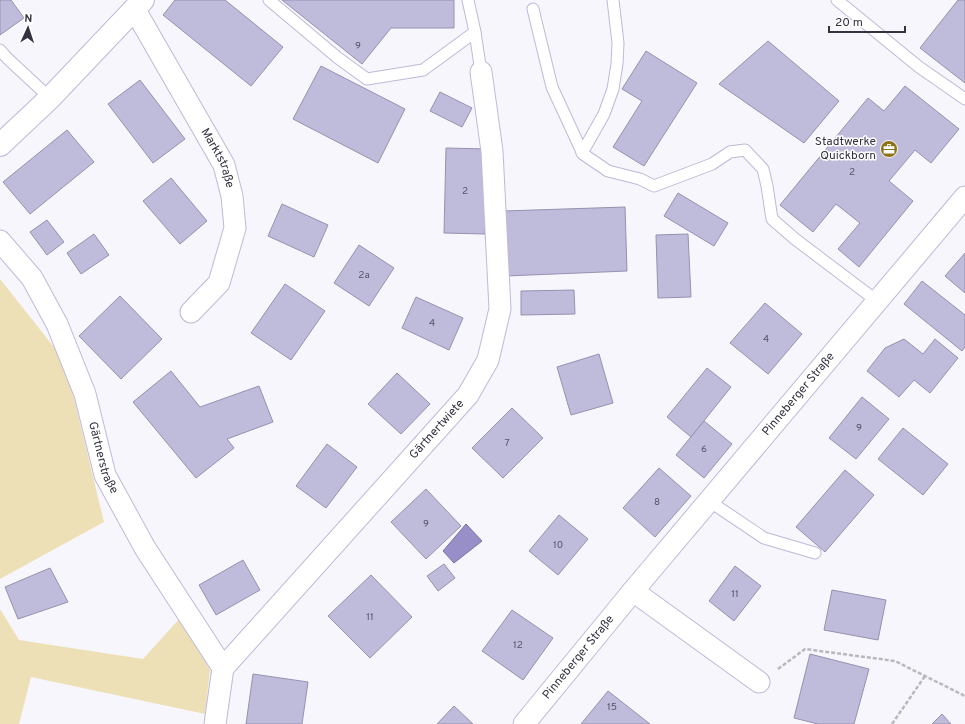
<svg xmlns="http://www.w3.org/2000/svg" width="965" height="724" font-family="Overpass,sans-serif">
  <rect width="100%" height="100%" fill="#f7f6fd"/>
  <g fill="#eee0b6">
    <polygon points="0,279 65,361 104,522 0,579"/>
    <polygon points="0,609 19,640 143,659 180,618 210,670 205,714 31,677 19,724 0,724"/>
  </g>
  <polygon fill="#988fc9" stroke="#7a73a0" points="466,524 482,541 454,563 443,551"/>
  <g fill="#bfbbdb" stroke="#9591af">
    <polygon points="0,0 11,0 24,18 0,35"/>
    <polygon points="175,0 225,0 283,47 251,86 163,15"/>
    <polygon points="282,0 454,0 454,28 391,28 362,64"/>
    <polygon points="958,0 965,0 965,83 920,48"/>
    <polygon points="768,41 839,101 804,143 719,84"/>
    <polygon points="646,51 697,83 644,166 613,147 642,101 622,89"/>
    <polygon points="321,66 405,109 378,163 293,119"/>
    <polygon points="140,80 185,139 153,163 108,104"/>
    <polygon points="905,86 959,129 931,163 915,150 889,181 913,201 859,267 838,249 860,223 836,204 813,232 780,205 868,98 884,111"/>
    <polygon points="440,92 472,108 462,127 430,111"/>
    <polygon points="67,130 94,162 30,214 3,182"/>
    <polygon points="446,148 487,149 485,234 444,233"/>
    <polygon points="171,178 207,221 180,244 143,201"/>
    <polygon points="678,193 728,223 714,246 664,216"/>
    <polygon points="282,204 328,225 314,257 268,236"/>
    <polygon points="625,207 627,271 506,276 504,211"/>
    <polygon points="47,220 64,242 47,255 30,232"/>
    <polygon points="94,234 109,255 81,274 67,253"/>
    <polygon points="688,234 691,297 658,298 656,235"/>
    <polygon points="359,245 394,268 369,306 334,283"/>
    <polygon points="965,253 965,293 945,276"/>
    <polygon points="922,281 965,315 965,347 962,351 904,304"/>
    <polygon points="285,284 325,311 291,360 251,333"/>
    <polygon points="574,290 575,314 521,315 521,291"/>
    <polygon points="120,296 162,339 121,379 79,336"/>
    <polygon points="416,297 463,318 449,350 402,328"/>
    <polygon points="765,303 802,334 768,374 730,343"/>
    <polygon points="904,339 923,354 935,339 958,358 930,393 914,380 899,397 867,371 885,348"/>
    <polygon points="599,354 613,403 571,415 557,367"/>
    <polygon points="707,368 731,387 691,437 667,417"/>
    <polygon points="171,371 200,407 259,386 273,422 227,439 234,448 196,478 133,402"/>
    <polygon points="397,373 430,404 401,434 368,404"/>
    <polygon points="862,397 889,419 856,459 829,438"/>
    <polygon points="512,408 543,438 503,478 472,448"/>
    <polygon points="704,421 732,444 704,478 676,455"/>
    <polygon points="903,428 948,464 923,495 878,459"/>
    <polygon points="327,444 357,467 326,508 296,486"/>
    <polygon points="659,468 691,496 655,537 623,508"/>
    <polygon points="845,470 874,495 825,552 796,527"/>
    <polygon points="426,489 461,526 426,559 391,522"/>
    <polygon points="559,515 588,539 558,575 529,551"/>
    <polygon points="243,560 260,590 216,615 199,585"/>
    <polygon points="444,564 455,578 438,591 427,576"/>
    <polygon points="735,566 761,586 734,621 709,601"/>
    <polygon points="50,568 68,602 18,619 5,587"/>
    <polygon points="371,575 412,617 370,658 328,616"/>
    <polygon points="832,590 886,600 878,640 824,630"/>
    <polygon points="512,610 553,638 523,680 482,651"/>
    <polygon points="810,654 869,669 854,724 818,724 794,718"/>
    <polygon points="253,674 308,682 302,724 246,724"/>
    <polygon points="608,691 650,724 581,724"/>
    <polygon points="454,706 473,724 437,724"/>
    <polygon points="942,714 951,724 932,724"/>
  </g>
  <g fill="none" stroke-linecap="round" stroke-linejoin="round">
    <g stroke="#beb9d9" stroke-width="13">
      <g id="lane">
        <polyline points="269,0 338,58 367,79 423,70 475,32 468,0"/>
        <polyline points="837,0 919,67 965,99"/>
        <polyline points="533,9 552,87 583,154 608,171 640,179 654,186 712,164 730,152 745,150 763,169 767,186 772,219 795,239 877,301"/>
        <polyline points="475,32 481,72"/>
        <polyline points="0,50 7,58 50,98"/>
        <polyline points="582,153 604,114 613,89 617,64 618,43 613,0"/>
        <polyline points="709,501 764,538 815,553"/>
      </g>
    </g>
    <g stroke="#beb9d9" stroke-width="23">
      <g id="street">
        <path id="s1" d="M135,10L224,165L232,196L235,228L219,283L191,312"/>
        <path id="s2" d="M0,241L32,278L57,324L85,394L105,475L145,548L223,668"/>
        <polyline points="633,591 759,682"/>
        <path id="s3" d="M215,724L223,668L468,395L488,360L500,309L492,151L481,72"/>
        <path id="s4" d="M524,724L633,591L965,197"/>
      </g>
    </g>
    <g stroke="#beb9d9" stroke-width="24">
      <polyline id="secondary" points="0,145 50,98 143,0"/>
    </g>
    <g stroke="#b9b8c0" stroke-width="2.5" stroke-dasharray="4 2" stroke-linecap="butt">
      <polyline points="778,669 805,649 895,661 963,695 965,698"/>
      <polyline points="892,724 925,676"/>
    </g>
    <use href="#lane" stroke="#fff" stroke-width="11"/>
    <use href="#street" stroke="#fff" stroke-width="21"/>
    <use href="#secondary" stroke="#fff" stroke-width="22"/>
  </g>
  <defs>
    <g id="office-disc" transform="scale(0.9)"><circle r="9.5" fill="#8c7316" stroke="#fff"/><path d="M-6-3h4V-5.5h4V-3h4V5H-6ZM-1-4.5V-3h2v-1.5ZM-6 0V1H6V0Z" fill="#fff"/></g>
  </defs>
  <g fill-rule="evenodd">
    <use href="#office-disc" x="889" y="149"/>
  </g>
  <g text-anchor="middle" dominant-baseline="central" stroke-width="3" stroke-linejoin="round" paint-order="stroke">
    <g font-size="10" fill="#575466">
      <text x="358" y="46">9</text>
      <text x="852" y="172">2</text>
      <text x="465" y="191">2</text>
      <text x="364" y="275">2a</text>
      <text x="432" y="323">4</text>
      <text x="766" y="339">4</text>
      <text x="859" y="428">9</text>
      <text x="507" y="443">7</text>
      <text x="704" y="449">6</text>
      <text x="657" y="502">8</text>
      <text x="426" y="524">9</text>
      <text x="558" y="545">10</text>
      <text x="735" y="594">11</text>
      <text x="370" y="617">11</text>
      <text x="518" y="645">12</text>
      <text x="612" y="707">15</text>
    </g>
    <g font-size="12" fill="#34323f" stroke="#fff" text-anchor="end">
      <text x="876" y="142">Stadtwerke<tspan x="876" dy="14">Quickborn</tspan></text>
    </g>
    <g font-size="12" fill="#34323f" stroke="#fff">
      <text stroke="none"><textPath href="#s1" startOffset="170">Marktstraße</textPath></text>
      <text stroke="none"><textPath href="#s4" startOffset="429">Pinneberger Straße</textPath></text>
      <text stroke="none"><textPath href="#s3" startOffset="377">Gärtnertwiete</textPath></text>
      <text stroke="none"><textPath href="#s2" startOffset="243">Gärtnerstraße</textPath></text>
      <text stroke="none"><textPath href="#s4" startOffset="86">Pinneberger Straße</textPath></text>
    </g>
  </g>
  <g transform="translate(28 28) rotate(3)" stroke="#ffffff" stroke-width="3" paint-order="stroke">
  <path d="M0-3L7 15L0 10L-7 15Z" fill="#34323f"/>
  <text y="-6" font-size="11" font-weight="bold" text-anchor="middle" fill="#34323f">N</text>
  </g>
  <path d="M829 26v6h76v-6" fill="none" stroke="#34323f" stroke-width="2"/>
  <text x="835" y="26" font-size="12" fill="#34323f" stroke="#ffffff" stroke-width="3" paint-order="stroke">20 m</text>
</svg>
